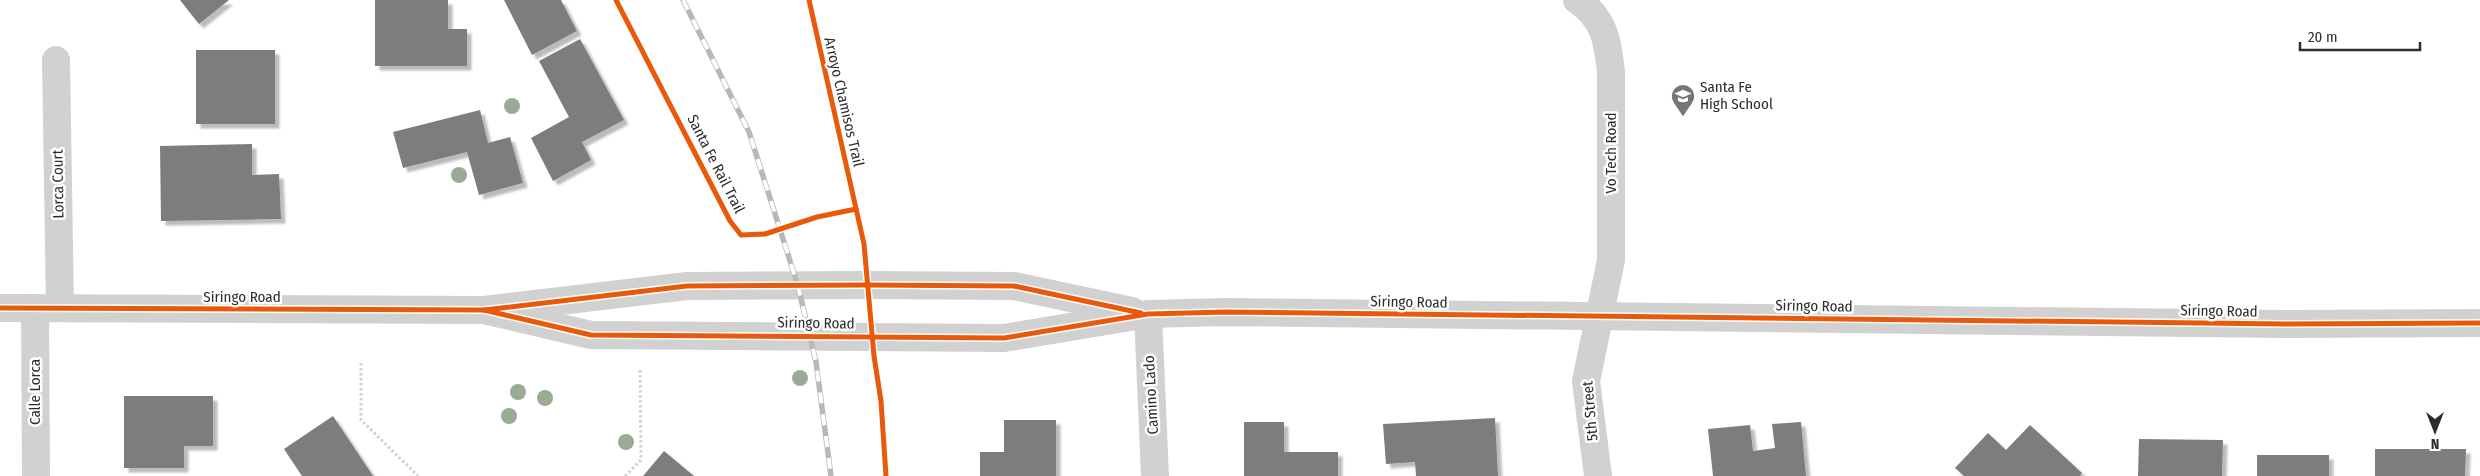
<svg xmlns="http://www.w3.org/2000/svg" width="2480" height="476" font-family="'Fira Sans Condensed',sans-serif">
  <defs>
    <filter id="shadow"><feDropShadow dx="4.5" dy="4.5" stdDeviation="1" flood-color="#0004"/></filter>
  </defs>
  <rect width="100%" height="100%" fill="#fff"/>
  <g fill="#7d7d7d" filter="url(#shadow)">
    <polygon points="180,0 229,0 199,24"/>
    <polygon points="375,0 448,0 448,29 467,29 467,66 375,66"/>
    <polygon points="504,0 561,0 577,31 532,55"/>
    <polygon points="580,39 624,120 582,142 591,160 553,181 531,138 569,117 539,61"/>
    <rect x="196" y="50" width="79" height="74"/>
    <polygon points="480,110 488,143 510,137 523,183 479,195 467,152 403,168 393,132"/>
    <polygon points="252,144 252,175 279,174 281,219 161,221 160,146"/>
    <polygon points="124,396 213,396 213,446 184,446 184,468 124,468"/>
    <polygon points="333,416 373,476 302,476 284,449"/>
    <polygon points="1495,418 1498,476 1416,476 1415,462 1386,464 1383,424"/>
    <polygon points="1004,420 1056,420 1056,476 980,476 980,452 1004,452"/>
    <polygon points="1244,422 1284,422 1284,452 1338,452 1338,476 1244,476"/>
    <polygon points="1801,422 1806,476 1713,476 1708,429 1750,425 1753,451 1775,448 1772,424"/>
    <polygon points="2030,425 2082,473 2080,476 1964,476 1955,468 1988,433 2006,450"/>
    <polygon points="2139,439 2223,440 2222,476 2138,476"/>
    <polygon points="2375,449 2466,449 2465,476 2375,476"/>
    <polygon points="664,451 694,476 643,476"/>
    <rect x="2257" y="455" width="72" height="21"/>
  </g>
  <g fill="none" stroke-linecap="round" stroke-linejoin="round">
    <g stroke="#d1d1d1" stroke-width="3" stroke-dasharray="2.5 2.5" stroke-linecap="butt">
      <polyline points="361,363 361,420 418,476"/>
      <polyline points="625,476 641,460 640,369"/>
    </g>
    <g stroke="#d1d1d1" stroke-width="28">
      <path d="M1577,0C1605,19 1608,42 1611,73V260L1586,381L1598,476"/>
      <polyline points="56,60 60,308"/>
      <polyline points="0,308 484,310 687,286 867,285 1014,286 1132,311"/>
      <polyline points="35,308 36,476"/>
      <polyline points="484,310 591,335 1004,338 1148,314 1226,312 2286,324 2480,323"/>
      <polyline points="1148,314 1155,476"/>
    </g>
    <g stroke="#b8b8b8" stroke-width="5.5">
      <polyline id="rail" points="683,0 749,132 798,286 816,362 831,476"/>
    </g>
    <use href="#rail" stroke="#fff" stroke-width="4" stroke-dasharray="11" stroke-linecap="butt"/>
    <g stroke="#fff" stroke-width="8">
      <g id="cycleway">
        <polyline points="616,0 730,221 741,235 765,234 817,217 856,209"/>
        <polyline points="809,0 864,244 874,356 881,401 886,476"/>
        <polyline points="0,308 484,310 687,286 867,285 1014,286 1141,313"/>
        <polyline points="484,310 591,335 1004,338 1148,314 1226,312 2286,324 2480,323"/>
      </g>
    </g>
    <use href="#cycleway" stroke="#e8590c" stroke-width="5"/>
  </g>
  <g fill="#9aab93">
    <circle cx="512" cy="106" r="8"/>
    <circle cx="459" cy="175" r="8"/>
    <circle cx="800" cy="378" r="8"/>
    <circle cx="518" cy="392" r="8"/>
    <circle cx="545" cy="398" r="8"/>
    <circle cx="509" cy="416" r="8"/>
    <circle cx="626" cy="442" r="8"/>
  </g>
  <defs>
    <g id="school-pin" transform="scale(1.25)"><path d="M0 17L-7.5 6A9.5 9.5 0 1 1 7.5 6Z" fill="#767676" stroke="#fff"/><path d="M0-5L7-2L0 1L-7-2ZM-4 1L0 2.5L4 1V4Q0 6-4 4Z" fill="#fff"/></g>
  </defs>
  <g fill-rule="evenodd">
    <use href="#school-pin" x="1683" y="96"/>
  </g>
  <g text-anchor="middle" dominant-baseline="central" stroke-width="5" stroke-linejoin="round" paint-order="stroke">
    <g font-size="15" fill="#2c2c2c" stroke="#fff" text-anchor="start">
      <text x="1700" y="87">Santa Fe<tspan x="1700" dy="17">High School</tspan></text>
    </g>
    <g font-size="15" fill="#2c2c2c" stroke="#fff">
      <text transform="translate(844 102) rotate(77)">Arroyo Chamisos Trail</text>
      <text transform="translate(1611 153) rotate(-90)">Vo Tech Road</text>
      <text transform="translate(716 164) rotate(63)">Santa Fe Rail Trail</text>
      <text transform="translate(58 184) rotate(-91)">Lorca Court</text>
      <text x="242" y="297">Siringo Road</text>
      <text transform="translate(1409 302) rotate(1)">Siringo Road</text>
      <text transform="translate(1814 306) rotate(1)">Siringo Road</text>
      <text transform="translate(2219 311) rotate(1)">Siringo Road</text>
      <text transform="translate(816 323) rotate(1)">Siringo Road</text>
      <text transform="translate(35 392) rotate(-90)">Calle Lorca</text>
      <text transform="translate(1151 395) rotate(-93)">Camino Lado</text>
      <text transform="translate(1590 411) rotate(-95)">5th Street</text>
    </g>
  </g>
  <g transform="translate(2435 431) rotate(180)" stroke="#ffffff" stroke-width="4" paint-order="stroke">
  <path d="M0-4L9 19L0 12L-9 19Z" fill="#2c2c2c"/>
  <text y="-8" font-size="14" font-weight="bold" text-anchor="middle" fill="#2c2c2c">N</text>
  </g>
  <path d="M2300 42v8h120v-8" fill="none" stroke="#2c2c2c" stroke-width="2.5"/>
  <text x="2308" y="42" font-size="15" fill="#2c2c2c" stroke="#ffffff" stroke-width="4" paint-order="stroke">20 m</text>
</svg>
